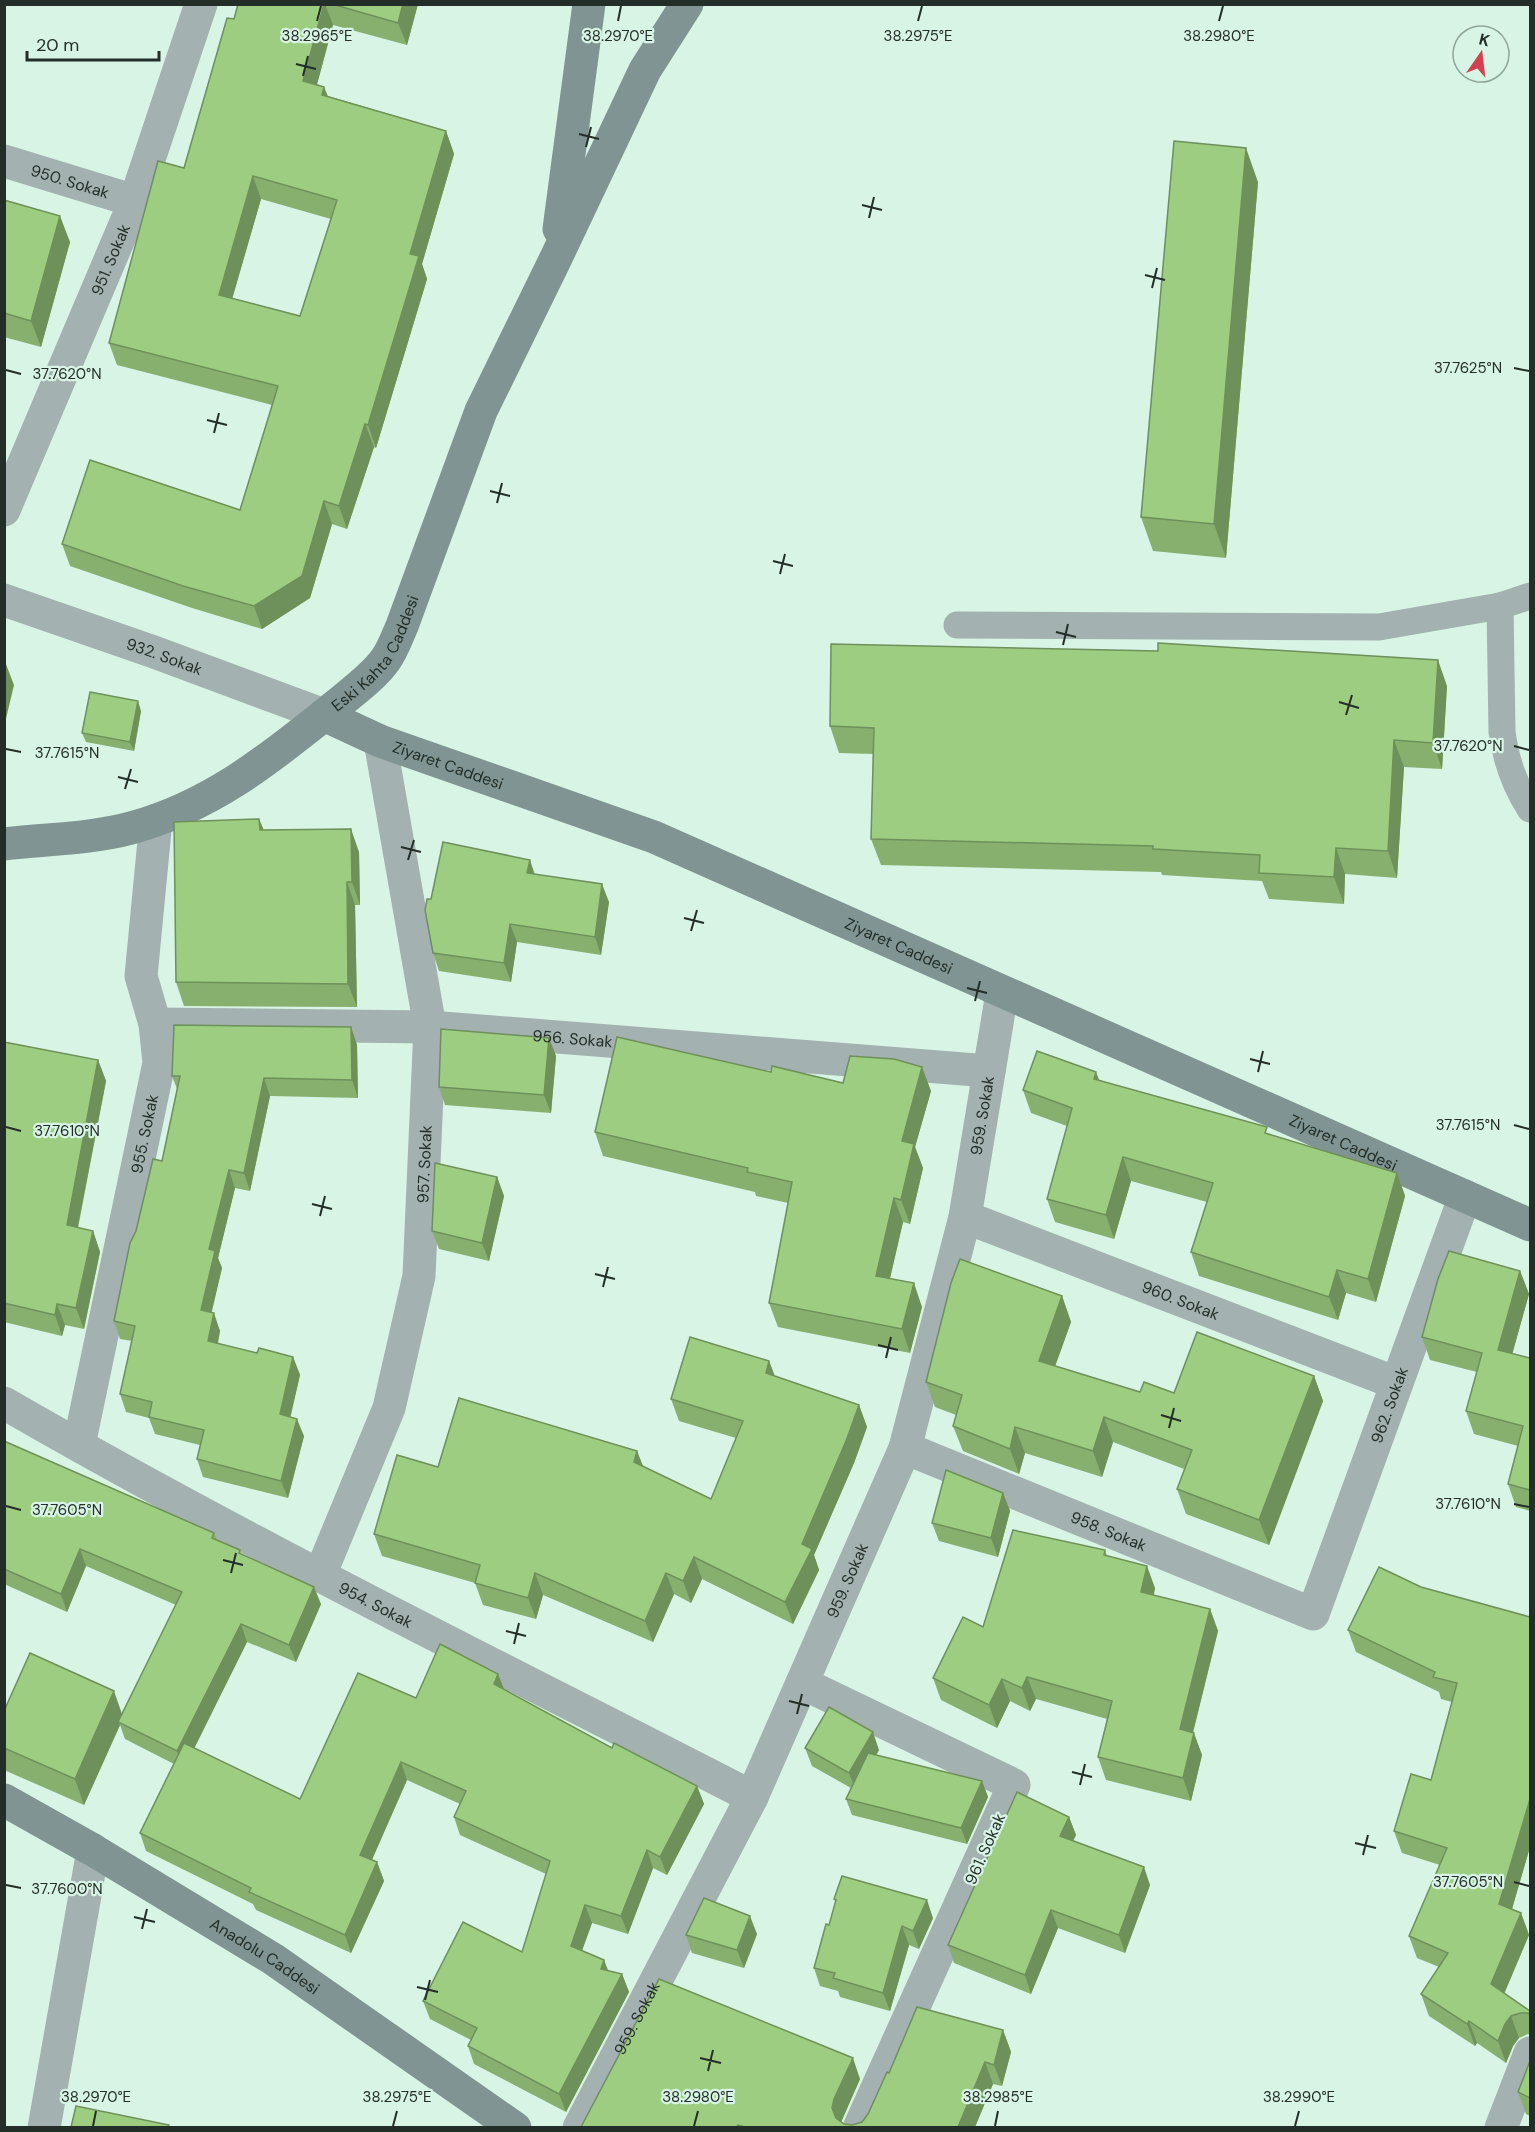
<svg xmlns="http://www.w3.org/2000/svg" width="1535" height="2132" font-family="'DM Sans',sans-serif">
  <rect width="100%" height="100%" fill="#d8f4e5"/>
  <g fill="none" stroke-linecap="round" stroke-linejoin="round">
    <g stroke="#a3b1b0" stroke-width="27">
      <path d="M1500,606L1502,732C1506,761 1514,784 1530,809"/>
      <polyline points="957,625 1379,627 1500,606 1530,596"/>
    </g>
    <g stroke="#a3b1b0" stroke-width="33">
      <path id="s1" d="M4,161L135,201"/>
      <path id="s2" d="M4,510L135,201L201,4"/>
      <path id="s3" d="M4,600L154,652L324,715"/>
      <path id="s4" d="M155,1024L430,1027L989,1071"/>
      <path id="s5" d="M965,1217L1396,1383"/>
      <path id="s6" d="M4,1403C248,1544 502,1668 752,1797"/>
      <path id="s7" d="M79,1445L159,1063L155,1024L141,976L156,820"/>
      <path id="s8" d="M905,1448L1313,1614L1465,1196"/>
      <path id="s9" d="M320,1575L389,1408L419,1276L430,1027L380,741"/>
      <polyline points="802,1683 1014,1785 859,2128"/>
      <polyline points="44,2128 93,1850"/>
      <path id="s10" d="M579,2128L752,1797L905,1448L965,1217L1002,993"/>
      <polyline points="1501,2128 1530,2053"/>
    </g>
    <g stroke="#809593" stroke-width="33">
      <polyline points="559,229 589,4"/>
      <path id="s11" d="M324,715L380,741L654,837L1530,1225"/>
      <path id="s12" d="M4,844C46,839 90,839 131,828C209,807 267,761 329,711C346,697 374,677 386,659C393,649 397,637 402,626L481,411L555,260L645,70L687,4"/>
      <path id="s13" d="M4,1800L93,1850L273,1959L515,2128"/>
    </g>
  </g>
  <g fill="#87b06f" fill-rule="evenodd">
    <path d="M238,4H418L407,45L333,25L317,84L324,87L328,96L446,131L454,154L422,264L427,279L376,448L374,447L347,529L332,524L310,598L262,629L192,608L70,566L62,544L240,510L272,405L117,365L109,343L184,168L234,19ZM261,199L331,219L300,316L232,298Z"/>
    <polygon points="1258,182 1226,558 1153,551 1141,517"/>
    <polygon points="4,200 70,242 41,347 4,337"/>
    <polygon points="1447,686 1442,769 1404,767 1397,878 1345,874 1344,904 1269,899 1262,881 1162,875 1161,872 881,865 871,839 873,754 839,753 830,726"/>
    <polygon points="141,711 134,751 86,742 82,733"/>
    <polygon points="259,819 264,830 359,852 360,905 355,905 357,1007 184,1006 176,982"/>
    <polygon points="535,874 609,902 601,955 517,942 511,982 439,971 433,953 431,899"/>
    <polygon points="351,1027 357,1045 358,1098 270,1096 250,1191 235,1188 218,1258 222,1268 211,1312 220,1331 218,1344 257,1353 293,1357 300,1375 290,1417 304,1436 288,1498 203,1477 197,1459 200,1445 155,1434 149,1418 126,1412 120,1394 132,1341 120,1339 114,1321 136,1231 162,1161 177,1089 172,1076"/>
    <polygon points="4,1042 98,1060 106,1081 78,1228 93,1231 100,1252 84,1329 65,1325 62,1336 4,1322"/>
    <polygon points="556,1056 551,1113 445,1105 439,1087"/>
    <polygon points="771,1072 843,1083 931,1091 915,1147 923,1168 910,1224 903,1222 890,1278 922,1307 910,1353 778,1327 769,1303 788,1203 756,1196 755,1192 603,1156 595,1132"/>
    <polygon points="1099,1080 1269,1134 1397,1173 1405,1196 1376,1302 1346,1293 1338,1320 1199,1276 1191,1252 1207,1202 1131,1181 1114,1239 1055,1222 1047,1199 1067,1126 1031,1113 1023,1090"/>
    <polygon points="497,1177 504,1196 489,1261 439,1249 432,1231"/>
    <polygon points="1520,1271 1529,1294 1512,1354 1530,1358 1530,1511 1516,1507 1508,1484 1518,1446 1474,1434 1466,1411 1477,1372 1430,1360 1422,1337"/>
    <polygon points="1062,1296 1071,1322 1055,1366 1140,1392 1174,1393 1314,1376 1323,1401 1269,1545 1186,1514 1177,1489 1184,1469 1113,1442 1102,1477 1025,1453 1019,1474 963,1451 953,1426 956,1415 935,1407 926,1382"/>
    <polygon points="769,1361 775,1376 859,1405 867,1427 854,1463 814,1555 819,1570 793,1624 702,1579 691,1603 674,1594 653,1642 543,1595 536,1619 483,1605 475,1583 382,1556 374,1534 438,1467 637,1451 643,1466 711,1499 736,1438 679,1421 671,1399"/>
    <polygon points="4,1441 214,1533 217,1540 240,1550 241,1554 321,1604 296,1662 247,1642 194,1748 300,1799 416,1698 498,1674 504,1689 612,1748 697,1786 704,1804 667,1875 653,1868 628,1934 592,1923 582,1951 604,1960 608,1971 622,1974 629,1992 566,2112 474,2064 468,2046 471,2040 430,2019 423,2001 522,1952 546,1874 460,1835 454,1817 460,1804 407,1780 372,1860 377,1862 384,1881 351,1953 256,1910 253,1904 146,1851 140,1833 174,1764 125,1739 120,1725 84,1805 4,1770 4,1711 122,1714 176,1605 86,1566 67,1612 4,1584"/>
    <polygon points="1003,1493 1010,1511 998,1557 939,1541 932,1523"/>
    <polygon points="1105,1550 1107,1556 1155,1588 1154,1595 1210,1609 1218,1631 1193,1733 1202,1755 1191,1801 1106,1780 1098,1757 1107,1719 1036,1699 1030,1711 1010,1701 997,1728 941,1700 933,1678 983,1627"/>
    <polygon points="1421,1587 1530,1847 1512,1909 1521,1913 1529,1935 1504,1993 1530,2011 1530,2035 1528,2034 1519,2038 1513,2046 1506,2063 1477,2043 1475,2046 1429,2016 1421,1994 1439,1967 1417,1958 1409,1936 1440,1865 1402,1853 1394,1831 1431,1780 1452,1702 1441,1699 1439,1692 1356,1652 1348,1630"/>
    <polygon points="805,1748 879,1750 876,1755 982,1781 988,1797 967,1844 852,1815 846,1799 851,1788 812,1766"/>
    <polygon points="1069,1817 1076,1835 1073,1840 1150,1885 1125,1953 1058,1928 1031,1994 954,1963 948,1945"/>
    <polygon points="834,1899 933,1918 919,1949 909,1945 890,2011 840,1997 838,1991 820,1986 814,1968 829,1925 836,1903"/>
    <polygon points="757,1934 744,1968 692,1953 686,1935"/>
    <polygon points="1003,2030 1011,2052 1002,2086 993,2084 975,2127 581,2127 860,2079 842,2120 842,2122 844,2124 852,2125 862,2122 868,2114 889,2073"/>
    <polygon points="1530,2061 1530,2116 1526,2114 1518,2092"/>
  </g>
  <g fill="#6e905a">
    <polygon points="324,4 325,4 333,25 312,103 303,81"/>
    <polygon points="403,4 418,4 407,45 398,23"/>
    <polygon points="324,87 332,109 322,95"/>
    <polygon points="446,131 454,154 422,264 427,279 376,448 368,425 410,254"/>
    <polygon points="1246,148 1258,182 1226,558 1214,524"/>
    <polygon points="253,176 261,199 227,317 219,295"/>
    <polygon points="60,216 70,242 41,347 31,321"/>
    <polygon points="365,424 374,447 347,529 339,506"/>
    <polygon points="324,501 332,524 310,598 262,629 254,606"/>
    <polygon points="4,659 14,685 4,727"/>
    <polygon points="1438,660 1447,686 1442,769 1433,743"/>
    <polygon points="138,701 141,711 134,751 130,742"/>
    <polygon points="1394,740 1404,767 1397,878 1388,851"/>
    <polygon points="259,819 268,842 260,830"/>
    <polygon points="351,829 359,852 360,905 352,882"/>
    <polygon points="1336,848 1345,874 1344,904 1334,877"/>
    <polygon points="530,860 536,878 527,873"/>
    <polygon points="347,882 355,905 357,1007 348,984"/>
    <polygon points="602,884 609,902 601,955 595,937"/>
    <polygon points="510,924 517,942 511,982 504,963"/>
    <polygon points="351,1027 357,1045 358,1098 352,1080"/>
    <polygon points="549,1038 556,1056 551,1113 544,1095"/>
    <polygon points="98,1060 106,1081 74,1246 67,1225"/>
    <polygon points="922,1067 931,1091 915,1147 923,1168 910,1224 901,1200 902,1141"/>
    <polygon points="1096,1072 1105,1095 1094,1079"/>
    <polygon points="264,1078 270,1096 250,1191 244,1173"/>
    <polygon points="1123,1157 1131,1181 1114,1239 1106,1215"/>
    <polygon points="229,1170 235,1188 218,1258 222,1268 208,1328 201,1310 209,1249"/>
    <polygon points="1397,1173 1405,1196 1376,1302 1368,1279"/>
    <polygon points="497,1177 504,1196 489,1261 482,1243"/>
    <polygon points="894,1198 903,1222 885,1300 876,1276"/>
    <polygon points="93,1231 100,1252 84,1329 76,1308"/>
    <polygon points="1337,1270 1346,1293 1338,1320 1329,1297"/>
    <polygon points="1520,1271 1529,1294 1507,1373 1498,1350"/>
    <polygon points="914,1283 922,1307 910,1353 902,1329"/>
    <polygon points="1062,1296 1071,1322 1048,1386 1039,1361"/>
    <polygon points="57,1304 65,1325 62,1336 55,1315"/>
    <polygon points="214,1313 220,1331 214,1359 208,1341"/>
    <polygon points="293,1357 300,1375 287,1432 280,1414"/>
    <polygon points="769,1361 777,1383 766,1373"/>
    <polygon points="1314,1376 1323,1401 1269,1545 1259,1520"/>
    <polygon points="859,1405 867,1427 854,1463 814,1555 819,1570 793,1624 785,1602 802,1544"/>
    <polygon points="1104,1417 1113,1442 1102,1477 1093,1451"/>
    <polygon points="297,1419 304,1436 288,1498 281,1481"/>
    <polygon points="1015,1427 1025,1453 1019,1474 1010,1449"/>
    <polygon points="637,1451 645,1472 634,1462"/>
    <polygon points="1003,1493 1010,1511 998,1557 991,1538"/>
    <polygon points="80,1549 86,1566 67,1612 61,1594"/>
    <polygon points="694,1557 702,1579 691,1603 683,1581"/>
    <polygon points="1147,1566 1155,1588 1149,1614 1141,1592"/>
    <polygon points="535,1573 543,1595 536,1619 528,1598"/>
    <polygon points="666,1573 674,1594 653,1642 645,1621"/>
    <polygon points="314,1587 321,1604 296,1662 289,1645"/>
    <polygon points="1210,1609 1218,1631 1188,1752 1180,1729"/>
    <polygon points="241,1624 247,1642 184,1769 177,1751"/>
    <polygon points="498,1674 505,1692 494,1684"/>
    <polygon points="1027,1677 1036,1699 1030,1711 1022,1688"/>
    <polygon points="1002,1679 1010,1701 997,1728 989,1705"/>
    <polygon points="114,1691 123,1717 118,1722 120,1725 84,1805 75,1779"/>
    <polygon points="873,1732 879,1750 856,1791 849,1773"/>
    <polygon points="1194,1733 1202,1755 1191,1801 1183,1778"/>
    <polygon points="401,1762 407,1780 366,1873 360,1855"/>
    <polygon points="982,1781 988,1797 967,1844 961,1828"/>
    <polygon points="697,1786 704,1804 667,1875 660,1857"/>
    <polygon points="1530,1799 1530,1847 1507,1926 1499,1904"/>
    <polygon points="1069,1817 1076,1835 1067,1854 1060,1836"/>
    <polygon points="647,1850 653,1868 628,1934 621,1916"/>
    <polygon points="377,1862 384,1881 351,1953 345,1935"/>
    <polygon points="1144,1867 1150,1885 1125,1953 1119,1935"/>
    <polygon points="927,1900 933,1918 919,1949 913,1931"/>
    <polygon points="585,1905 592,1923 577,1964 571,1946"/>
    <polygon points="1051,1910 1058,1928 1031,1994 1025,1975"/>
    <polygon points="1521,1913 1529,1935 1499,2006 1491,1984"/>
    <polygon points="750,1916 757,1934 744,1968 737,1950"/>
    <polygon points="902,1926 909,1945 890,2011 883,1993"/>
    <polygon points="604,1960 611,1978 601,1969"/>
    <polygon points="622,1974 629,1992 566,2112 559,2094"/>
    <polygon points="1511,2016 1519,2038 1513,2046 1506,2063 1498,2041 1505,2024"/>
    <polygon points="1469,2021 1477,2043 1475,2046 1467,2024"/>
    <polygon points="1003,2030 1011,2052 1002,2086 994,2065"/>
    <polygon points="853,2058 860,2079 842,2120 841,2127 832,2108 834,2099"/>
    <polygon points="985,2062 993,2084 975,2127 958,2127"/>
  </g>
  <g fill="#9dcd81" stroke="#6e905a" stroke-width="1.5" fill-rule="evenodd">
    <path d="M238,4H324L303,81L324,87L322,95L446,131L410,254L419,256L368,425L365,424L339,506L324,501L302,576L254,606L183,586L62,544L90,460L240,510L278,386L109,343L158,161L184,168L227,18L234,19ZM253,176L337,200L300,316L219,295Z"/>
    <polygon points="332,4 403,4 398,23"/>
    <polygon points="1174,141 1246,148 1214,524 1141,517"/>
    <polygon points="4,200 60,216 31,321 4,313"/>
    <polygon points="1158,643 1438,660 1433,743 1394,740 1388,851 1336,848 1334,877 1259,873 1260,855 1153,849 1153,846 871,839 874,728 830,726 831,644 1158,651"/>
    <polygon points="90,692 138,701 130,742 82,733"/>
    <polygon points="259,819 260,830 351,829 352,882 347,882 348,984 176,982 174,822"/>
    <polygon points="443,842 530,860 527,873 602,884 595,937 510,924 504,963 433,953 425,910 427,899 431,899"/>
    <polygon points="174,1025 351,1027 352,1080 264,1078 244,1173 229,1170 209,1249 215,1251 201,1310 214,1313 208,1341 257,1353 259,1348 293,1357 280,1414 297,1419 281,1481 197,1459 204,1430 149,1417 152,1402 120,1394 135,1326 114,1321 130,1243 136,1231 153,1159 162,1161 180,1076 172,1076"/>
    <polygon points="441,1029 549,1038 544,1095 439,1087"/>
    <polygon points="617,1037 771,1072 772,1066 843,1083 850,1056 894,1059 922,1067 902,1141 914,1144 901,1200 894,1198 876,1276 914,1283 902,1329 769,1303 792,1182 747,1172 748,1168 595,1132"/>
    <polygon points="4,1042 98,1060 67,1225 93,1231 76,1308 57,1304 55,1315 4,1303"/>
    <polygon points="1037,1051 1096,1072 1094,1079 1267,1127 1265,1133 1397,1173 1368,1279 1337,1270 1329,1297 1191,1252 1213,1183 1123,1157 1106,1215 1047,1199 1072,1108 1023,1090"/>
    <polygon points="435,1163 497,1177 482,1243 432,1231"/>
    <polygon points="1449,1251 1520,1271 1498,1350 1530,1358 1530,1490 1508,1484 1523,1426 1466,1411 1482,1353 1422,1337 1438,1279"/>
    <polygon points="960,1259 1062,1296 1039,1361 1140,1392 1144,1382 1174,1393 1197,1332 1314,1376 1259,1520 1177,1489 1192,1450 1104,1417 1093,1451 1015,1427 1010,1449 953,1426 962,1395 926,1382 951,1283"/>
    <polygon points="690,1337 769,1361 766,1373 859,1405 846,1441 802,1544 812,1549 785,1602 694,1557 683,1581 666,1573 645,1621 535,1573 528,1598 475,1583 480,1565 374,1534 397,1455 438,1467 459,1398 637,1451 634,1462 711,1499 743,1421 671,1399"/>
    <polygon points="4,1441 214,1533 212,1538 240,1550 239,1553 314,1587 289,1645 241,1624 177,1751 118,1722 182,1592 80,1549 61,1594 4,1569"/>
    <polygon points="946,1470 1003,1493 991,1538 932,1523"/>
    <polygon points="1013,1530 1105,1550 1104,1555 1147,1566 1141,1592 1210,1609 1180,1729 1194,1733 1183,1778 1098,1757 1112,1701 1027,1677 1022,1688 1002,1679 989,1705 933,1678 963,1617 983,1627"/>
    <polygon points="1379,1567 1421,1587 1530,1617 1530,1799 1499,1904 1521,1913 1491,1984 1530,2011 1530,2015 1528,2013 1520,2013 1511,2016 1505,2024 1498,2041 1469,2021 1467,2024 1421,1994 1448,1953 1409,1936 1447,1848 1394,1831 1411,1774 1431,1780 1457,1683 1433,1677 1435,1672 1348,1630"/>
    <polygon points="440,1644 498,1674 494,1684 612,1748 614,1743 697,1786 660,1857 647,1850 621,1916 585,1905 571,1946 604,1960 601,1969 622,1974 559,2094 468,2046 477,2028 423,2001 463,1922 522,1952 550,1861 454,1817 466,1791 401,1762 360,1855 377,1862 345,1935 249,1892 251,1888 140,1833 184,1743 300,1799 358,1673 416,1698"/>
    <polygon points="30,1653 114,1691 75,1779 4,1748 4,1711"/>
    <polygon points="829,1707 873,1732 849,1773 805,1748"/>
    <polygon points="868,1753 982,1781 961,1828 846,1799"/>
    <polygon points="1017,1792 1069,1817 1060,1836 1144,1867 1119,1935 1051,1910 1025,1975 948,1945"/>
    <polygon points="842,1876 927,1900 913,1931 902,1926 883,1993 833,1978 835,1973 814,1968 826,1924 829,1925 836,1900 834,1899"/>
    <polygon points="704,1898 750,1916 737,1950 686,1935"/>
    <polygon points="659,1979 853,2058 834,2099 832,2108 836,2118 844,2124 852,2125 862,2122 868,2114 887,2072 889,2073 917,2007 1003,2030 994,2065 985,2062 958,2127 745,2127 738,2125 736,2127 581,2127"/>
    <polygon points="1530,2061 1530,2098 1518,2092"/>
    <polygon points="76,2106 169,2125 168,2127 71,2127"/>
  </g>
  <path fill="none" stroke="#232e28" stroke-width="2" d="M317,21L321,6M618,21L621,6M918,21L922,6M1219,21L1223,6M296,64L316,69M303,76L308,56M579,134L599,139M586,147L591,127M862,205L882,210M869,218L874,197M1145,275L1165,280M1152,288L1157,268M1514,368L1529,371M6,370L21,374M207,420L227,425M214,433L219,413M490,491L510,496M497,503L502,483M773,561L793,566M780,574L785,554M1056,632L1076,637M1063,645L1068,624M1339,702L1359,708M1346,715L1352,695M1514,746L1529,750M6,749L21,752M118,777L138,782M125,789L131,769M401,847L421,852M408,860L414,840M684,918L704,923M691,931L697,910M967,988L987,993M975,1001L980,981M1250,1059L1270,1064M1258,1072L1263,1051M1514,1125L1529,1129M6,1127L21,1131M312,1204L332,1209M320,1216L325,1196M595,1274L615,1279M603,1287L608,1267M878,1345L898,1350M886,1358L891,1337M1161,1415L1181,1421M1169,1428L1174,1408M1514,1504L1529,1507M6,1506L21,1510M223,1560L243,1565M231,1573L236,1553M506,1631L526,1636M514,1644L519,1623M789,1701L809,1706M797,1714L802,1694M1072,1772L1092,1777M1080,1785L1085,1764M1355,1843L1376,1848M1363,1855L1368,1835M1514,1882L1529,1886M6,1885L21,1888M134,1917L155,1922M142,1929L147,1909M417,1987L438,1992M425,2000L430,1980M700,2058L721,2063M708,2071L713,2050M93,2126L96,2111M393,2126L397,2111M694,2126L698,2111M995,2126L998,2111M1295,2126L1299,2111"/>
  <g text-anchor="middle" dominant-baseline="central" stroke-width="4.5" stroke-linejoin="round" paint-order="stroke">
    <g font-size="16" fill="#232e28" stroke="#d8f4e5">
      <text stroke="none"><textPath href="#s1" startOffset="69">950. Sokak</textPath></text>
      <text stroke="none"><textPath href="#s2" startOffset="272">951. Sokak</textPath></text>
      <text stroke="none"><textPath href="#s12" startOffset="436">Eski Kahta Caddesi</textPath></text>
      <text stroke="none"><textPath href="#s3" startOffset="170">932. Sokak</textPath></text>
      <text stroke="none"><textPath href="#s11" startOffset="134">Ziyaret Caddesi</textPath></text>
      <text stroke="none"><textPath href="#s11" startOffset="620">Ziyaret Caddesi</textPath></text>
      <text stroke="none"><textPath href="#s4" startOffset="418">956. Sokak</textPath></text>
      <text stroke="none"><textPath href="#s10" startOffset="1096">959. Sokak</textPath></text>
      <text stroke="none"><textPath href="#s7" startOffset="318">955. Sokak</textPath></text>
      <text stroke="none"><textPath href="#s11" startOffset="1106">Ziyaret Caddesi</textPath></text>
      <text stroke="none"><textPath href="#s9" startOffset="428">957. Sokak</textPath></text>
      <text stroke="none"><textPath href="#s5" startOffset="231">960. Sokak</textPath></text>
      <text stroke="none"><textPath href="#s8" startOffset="663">962. Sokak</textPath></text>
      <text stroke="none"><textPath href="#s8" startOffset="220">958. Sokak</textPath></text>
      <text stroke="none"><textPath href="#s10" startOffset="610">959. Sokak</textPath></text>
      <text stroke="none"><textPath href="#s6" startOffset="423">954. Sokak</textPath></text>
      <text transform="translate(985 1849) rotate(-66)">961. Sokak</text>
      <text stroke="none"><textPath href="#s13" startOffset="304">Anadolu Caddesi</textPath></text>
      <text stroke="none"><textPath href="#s10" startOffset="124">959. Sokak</textPath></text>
    </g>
  </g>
  <g font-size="15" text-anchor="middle" fill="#232e28" stroke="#d8f4e5" stroke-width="4.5" stroke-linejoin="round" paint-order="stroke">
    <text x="618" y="41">38.2970°E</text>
    <text x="317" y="41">38.2965°E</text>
    <text x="918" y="41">38.2975°E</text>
    <text x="1219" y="41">38.2980°E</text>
    <text x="1468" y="373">37.7625°N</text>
    <text x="67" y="379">37.7620°N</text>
    <text x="1468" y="751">37.7620°N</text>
    <text x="67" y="758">37.7615°N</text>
    <text x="1468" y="1130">37.7615°N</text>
    <text x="67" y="1136">37.7610°N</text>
    <text x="1468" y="1509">37.7610°N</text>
    <text x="67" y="1515">37.7605°N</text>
    <text x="1468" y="1887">37.7605°N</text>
    <text x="67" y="1894">37.7600°N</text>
    <text x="96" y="2102">38.2970°E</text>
    <text x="397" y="2102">38.2975°E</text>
    <text x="698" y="2102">38.2980°E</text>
    <text x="998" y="2102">38.2985°E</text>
    <text x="1299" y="2102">38.2990°E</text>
  </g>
  <rect width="1535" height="2132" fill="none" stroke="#232e28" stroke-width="12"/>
  <g transform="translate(1481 54) rotate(14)"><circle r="28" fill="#d8f4e5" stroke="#90a599" stroke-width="1.5"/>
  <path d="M0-4.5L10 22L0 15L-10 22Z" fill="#d2414f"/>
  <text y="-9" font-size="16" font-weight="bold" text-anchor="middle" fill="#232e28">K</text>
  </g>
  <path d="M27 51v9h132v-9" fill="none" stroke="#232e28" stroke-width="3"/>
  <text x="36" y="51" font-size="18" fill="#232e28" stroke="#d8f4e5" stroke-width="4.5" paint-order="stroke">20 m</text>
</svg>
